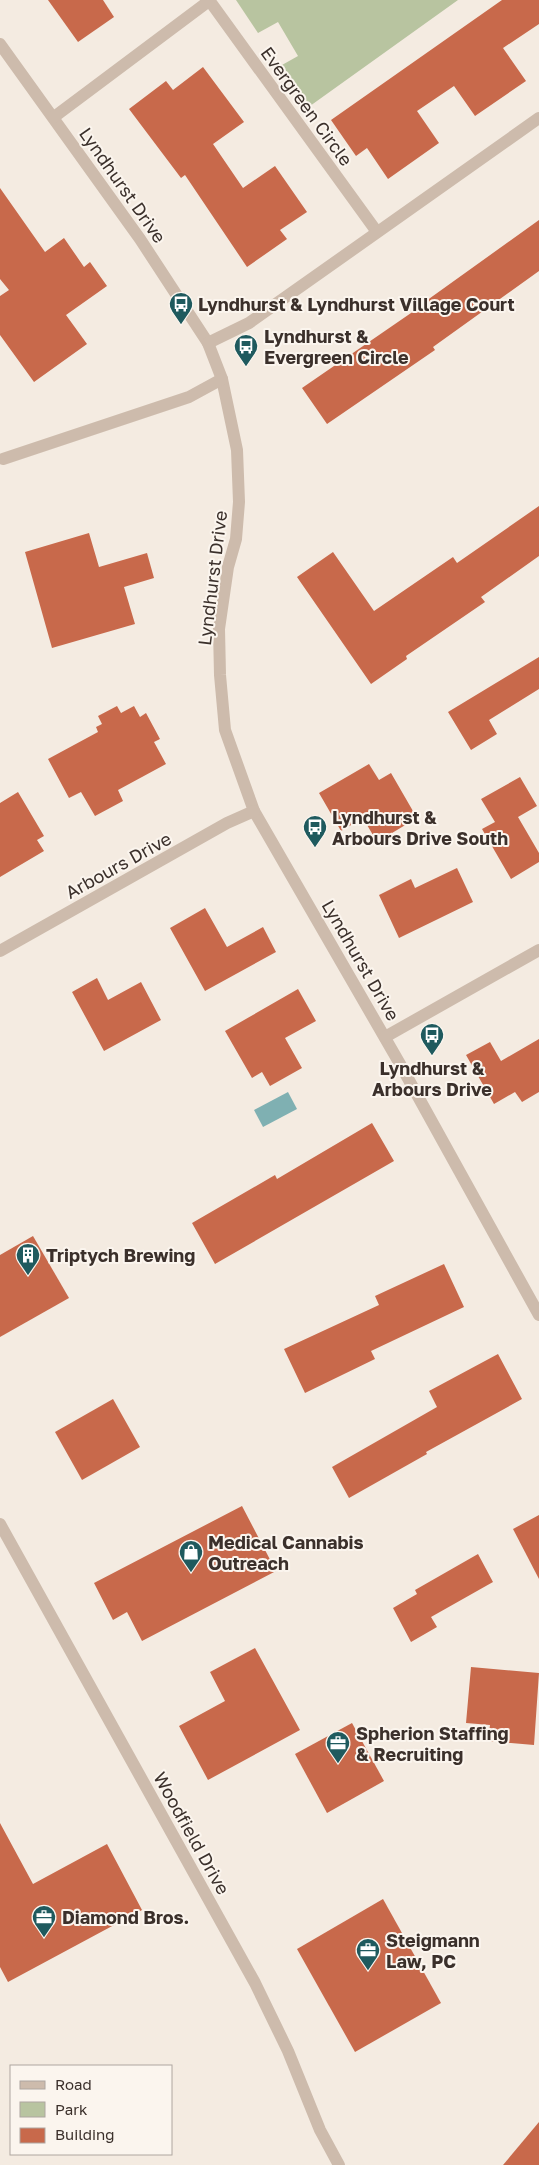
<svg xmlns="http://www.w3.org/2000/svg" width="539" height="2165" font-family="'Golos Text',sans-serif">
  <rect width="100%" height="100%" fill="#f4ebe1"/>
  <polygon fill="#b8c4a0" points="236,0 458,0 310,106 282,65 298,56 278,22 258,33"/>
  <polygon fill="#7fb0b2" points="288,1092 297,1109 263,1127 254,1110"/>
  <g fill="#c8694b">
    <polygon points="48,0 103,0 114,17 78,42"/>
    <polygon points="502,0 539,0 539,24 503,48 526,81 475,116 454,86 417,111 439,143 388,179 367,148 356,156 331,120"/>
    <polygon points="203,67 244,122 213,144 243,188 275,166 307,212 280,230 287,239 247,267 185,175 181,178 129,109 166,81 173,90"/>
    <polygon points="0,188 45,252 64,238 84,267 90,262 107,286 66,315 87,344 34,382 0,335 0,296 9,290 0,279"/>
    <polygon points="539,220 539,271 433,347 435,350 327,424 302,388 427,302 426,301"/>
    <polygon points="539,506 539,556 481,597 485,602 406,656 407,659 371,684 297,577 333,552 374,611 453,557 457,563"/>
    <polygon points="89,533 99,567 147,553 154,578 124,587 135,624 52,648 25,552"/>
    <polygon points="539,657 539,689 489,720 497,734 471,750 448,712"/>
    <polygon points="117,706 121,713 134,706 140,717 146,713 160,739 154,742 166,764 118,790 123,801 95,816 81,792 69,798 48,759 98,732 96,727 102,724 98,716"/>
    <polygon points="369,764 379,780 391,773 417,818 377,842 363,818 341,831 319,793"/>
    <polygon points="520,777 537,806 518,817 539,853 539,862 511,879 482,829 495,822 481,799"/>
    <polygon points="18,792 44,836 37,840 44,851 0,877 0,803"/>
    <polygon points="457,868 473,902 399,938 379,895 411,879 415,888"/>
    <polygon points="205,908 227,947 263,927 276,952 205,991 170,928"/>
    <polygon points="97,978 108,1000 141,982 161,1020 104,1051 72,992"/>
    <polygon points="298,989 316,1021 285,1038 302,1068 270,1086 262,1072 252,1078 225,1031"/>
    <polygon points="539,1039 539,1092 522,1102 515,1092 494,1104 466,1055 490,1042 501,1061"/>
    <polygon points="372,1123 394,1161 215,1264 192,1223 275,1175 277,1179"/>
    <polygon points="33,1236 69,1298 0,1337 0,1255"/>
    <polygon points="444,1264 464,1307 371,1351 375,1359 305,1393 284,1349 379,1305 375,1296"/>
    <polygon points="498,1354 522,1399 426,1452 427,1454 349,1498 332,1467 437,1407 429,1391"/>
    <polygon points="113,1399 140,1447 82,1480 55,1432"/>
    <polygon points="242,1506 276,1571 142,1641 127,1612 113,1620 94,1583"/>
    <polygon points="539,1515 539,1579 513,1529"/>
    <polygon points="478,1554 493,1582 431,1617 437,1627 411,1642 393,1608 417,1594 415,1590"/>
    <polygon points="255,1648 300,1730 208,1780 179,1726 225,1701 210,1672"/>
    <polygon points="471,1667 539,1673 534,1745 488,1741 490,1725 466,1723"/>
    <polygon points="352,1723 384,1781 327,1813 295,1754"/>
    <polygon points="0,1823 33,1884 107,1844 142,1910 8,1982 0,1967"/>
    <polygon points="383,1899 441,2003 355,2052 297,1949"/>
    <polygon points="539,2122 539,2165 503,2165"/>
  </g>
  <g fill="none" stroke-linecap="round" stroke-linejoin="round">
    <g stroke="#cdbbac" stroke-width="12">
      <polyline points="209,0 377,232"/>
      <polyline points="0,44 140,239 208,343 222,379 237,450 239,502 236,539 228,567 219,629 220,675 225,730 254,811 400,1064 539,1315"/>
      <polyline points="54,117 209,1"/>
      <polyline points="208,343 249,323 539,118"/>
      <polyline points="3,459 189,397 222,379"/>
      <polyline points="0,951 227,823 254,811"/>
      <polyline points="385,1037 539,950"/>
      <polyline points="0,1524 255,1983 288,2051 320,2130 339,2165"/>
    </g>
  </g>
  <defs>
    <g id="bus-pin" transform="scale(1.25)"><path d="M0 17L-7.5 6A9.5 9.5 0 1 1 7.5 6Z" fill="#1f5a5e" stroke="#fbf5ee"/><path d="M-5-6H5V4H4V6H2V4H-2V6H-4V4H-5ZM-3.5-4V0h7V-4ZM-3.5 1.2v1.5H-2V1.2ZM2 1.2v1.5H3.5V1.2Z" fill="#fff"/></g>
    <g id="building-pin" transform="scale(1.25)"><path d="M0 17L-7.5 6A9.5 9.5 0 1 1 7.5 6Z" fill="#1f5a5e" stroke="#fbf5ee"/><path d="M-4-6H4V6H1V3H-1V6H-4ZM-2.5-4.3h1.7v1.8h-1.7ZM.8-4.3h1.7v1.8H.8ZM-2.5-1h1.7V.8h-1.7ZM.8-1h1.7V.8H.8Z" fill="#fff"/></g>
    <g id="shop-pin" transform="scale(1.25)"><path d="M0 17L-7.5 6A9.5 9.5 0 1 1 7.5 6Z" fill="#1f5a5e" stroke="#fbf5ee"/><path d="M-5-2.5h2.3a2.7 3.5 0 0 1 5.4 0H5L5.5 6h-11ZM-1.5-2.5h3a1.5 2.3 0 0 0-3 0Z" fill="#fff"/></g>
    <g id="office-pin" transform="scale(1.25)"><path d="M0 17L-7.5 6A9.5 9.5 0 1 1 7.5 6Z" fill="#1f5a5e" stroke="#fbf5ee"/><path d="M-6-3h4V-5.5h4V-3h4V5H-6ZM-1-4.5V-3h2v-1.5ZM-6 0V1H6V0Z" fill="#fff"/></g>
  </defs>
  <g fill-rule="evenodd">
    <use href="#bus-pin" x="181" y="304"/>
    <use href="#bus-pin" x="246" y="346"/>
    <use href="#bus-pin" x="315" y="827"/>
    <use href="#bus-pin" x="432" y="1035"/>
    <use href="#building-pin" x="28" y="1255"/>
    <use href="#shop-pin" x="191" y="1552"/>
    <use href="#office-pin" x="338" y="1743"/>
    <use href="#office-pin" x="44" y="1917"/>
    <use href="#office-pin" x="368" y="1950"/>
  </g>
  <g text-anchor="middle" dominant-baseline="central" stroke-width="4" stroke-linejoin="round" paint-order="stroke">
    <g font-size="18" fill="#3b302b" stroke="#fbf5ee">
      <text transform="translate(307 106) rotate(54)">Evergreen Circle</text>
      <text transform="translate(123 185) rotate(55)">Lyndhurst Drive</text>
      <text transform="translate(212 578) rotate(-83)">Lyndhurst Drive</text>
      <text transform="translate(118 865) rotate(-29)">Arbours Drive</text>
      <text transform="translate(361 960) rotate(60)">Lyndhurst Drive</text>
      <text transform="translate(192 1833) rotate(61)">Woodfield Drive</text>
    </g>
    <g font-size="18" font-weight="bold" fill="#3b302b" stroke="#fbf5ee" text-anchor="start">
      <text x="198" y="304">Lyndhurst &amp; Lyndhurst Village Court</text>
      <text x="264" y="336">Lyndhurst &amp;<tspan x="264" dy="21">Evergreen Circle</tspan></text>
      <text x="332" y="817">Lyndhurst &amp;<tspan x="332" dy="21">Arbours Drive South</tspan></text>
      <text x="432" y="1068" text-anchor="middle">Lyndhurst &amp;<tspan x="432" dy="21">Arbours Drive</tspan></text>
      <text x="46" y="1255">Triptych Brewing</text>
      <text x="208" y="1542">Medical Cannabis<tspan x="208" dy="21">Outreach</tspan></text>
      <text x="356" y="1733">Spherion Staffing<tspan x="356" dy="21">&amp; Recruiting</tspan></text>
      <text x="62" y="1917">Diamond Bros.</text>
      <text x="386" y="1940">Steigmann<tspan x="386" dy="21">Law, PC</tspan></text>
    </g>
  </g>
  <rect x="10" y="2065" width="162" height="90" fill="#fbf5ee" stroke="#aea6a0"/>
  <rect x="20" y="2081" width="25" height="8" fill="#cdbbac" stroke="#aea6a0"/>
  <text x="55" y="2090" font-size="15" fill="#3b302b">Road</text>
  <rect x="20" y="2102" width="25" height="15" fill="#b8c4a0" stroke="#aea6a0"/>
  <text x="55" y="2115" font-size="15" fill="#3b302b">Park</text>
  <rect x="20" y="2128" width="25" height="15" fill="#c8694b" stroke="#aea6a0"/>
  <text x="55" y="2140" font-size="15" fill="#3b302b">Building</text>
</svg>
